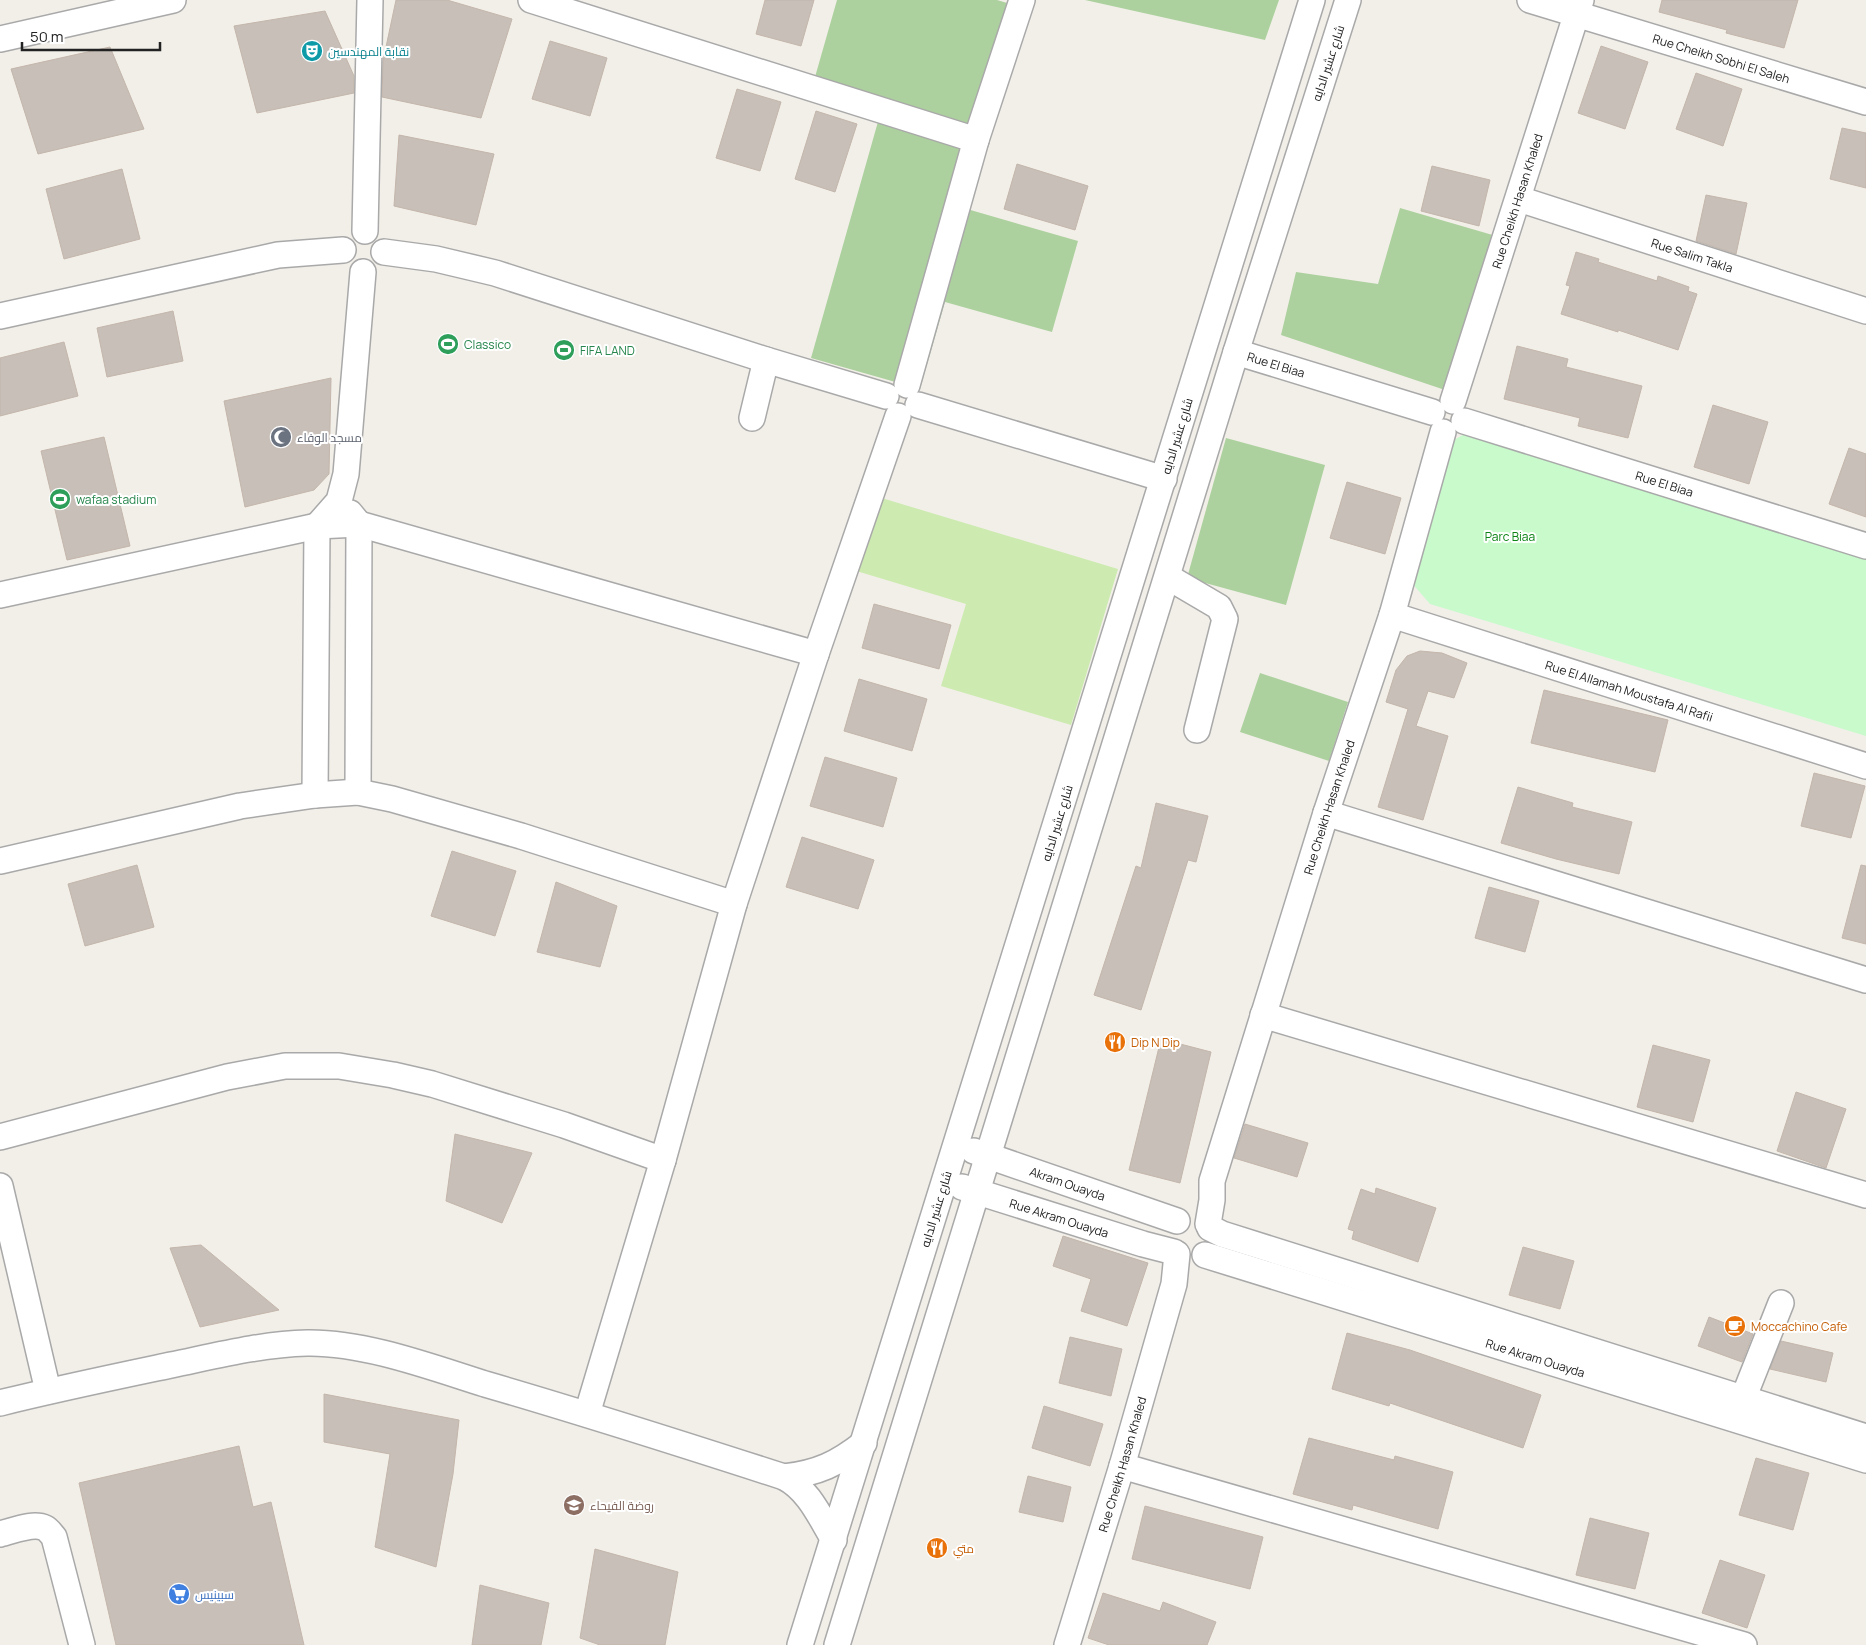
<svg xmlns="http://www.w3.org/2000/svg" width="1866" height="1645" font-family="Manrope,Cairo,sans-serif">
  <rect width="100%" height="100%" fill="#f2efe9"/>
  <polygon fill="#cdebb0" points="875,496 1118,569 1071,725 941,686 966,604 853,570"/>
  <g fill="#add19e">
    <polygon points="837,0 997,0 1024,8 967,209 1078,241 1052,332 945,302 920,389 811,358 883,104 813,84"/>
    <polygon points="1085,0 1279,0 1265,40"/>
    <polygon points="1400,208 1496,236 1451,392 1281,335 1296,272 1378,284"/>
    <polygon points="1226,438 1325,465 1286,605 1187,578"/>
    <polygon points="1260,673 1348,702 1329,761 1240,732"/>
  </g>
  <polygon fill="#c8facc" points="1470,431 1866,555 1866,736 1430,604 1404,574 1436,450"/>
  <g fill="#c7bfb8" stroke="#c4b6ab">
    <polygon points="396,0 447,0 512,19 481,118 382,97 383,61"/>
    <polygon points="765,0 814,0 801,46 756,34"/>
    <polygon points="1662,0 1798,0 1784,48 1726,33 1727,30 1659,12"/>
    <polygon points="325,11 354,76 354,93 257,113 234,26"/>
    <polygon points="550,41 607,58 590,116 532,99"/>
    <polygon points="1601,46 1648,62 1625,129 1578,113"/>
    <polygon points="110,47 144,129 38,154 11,69"/>
    <polygon points="1696,73 1742,89 1723,146 1676,129"/>
    <polygon points="737,89 781,102 760,171 716,158"/>
    <polygon points="816,111 857,124 835,192 795,179"/>
    <polygon points="1842,128 1866,133 1866,188 1830,179"/>
    <polygon points="399,135 494,154 476,225 394,206"/>
    <polygon points="1017,164 1088,186 1075,230 1004,209"/>
    <polygon points="1432,166 1490,180 1479,226 1421,211"/>
    <polygon points="122,169 140,239 64,259 46,189"/>
    <polygon points="1706,195 1747,203 1736,254 1696,241"/>
    <polygon points="1576,252 1599,259 1598,262 1657,281 1658,276 1689,287 1688,291 1697,294 1678,350 1618,330 1618,332 1561,314 1570,286 1566,285"/>
    <polygon points="173,311 183,361 107,377 97,328"/>
    <polygon points="64,342 78,396 0,416 0,358"/>
    <polygon points="1517,346 1568,359 1566,367 1642,386 1628,438 1578,426 1580,418 1504,399"/>
    <polygon points="331,378 329,474 314,490 245,507 224,401"/>
    <polygon points="1713,405 1768,422 1749,484 1694,467"/>
    <polygon points="104,437 130,546 67,560 41,451"/>
    <polygon points="1849,448 1866,454 1866,517 1829,504"/>
    <polygon points="1347,482 1401,498 1385,554 1330,538"/>
    <polygon points="874,604 951,625 939,669 862,648"/>
    <polygon points="1420,651 1442,653 1467,663 1454,698 1428,691 1416,726 1448,736 1423,820 1378,807 1408,709 1386,702 1396,670 1407,656"/>
    <polygon points="859,679 927,699 912,751 844,731"/>
    <polygon points="1544,690 1668,720 1655,772 1531,743"/>
    <polygon points="825,757 897,778 883,827 810,806"/>
    <polygon points="1814,773 1865,786 1851,838 1801,826"/>
    <polygon points="1518,787 1573,803 1572,807 1632,822 1619,874 1556,859 1501,843"/>
    <polygon points="1156,803 1208,816 1196,862 1188,860 1141,1010 1094,995 1136,866 1141,868"/>
    <polygon points="802,837 874,860 858,909 786,887"/>
    <polygon points="452,851 516,871 495,936 431,916"/>
    <polygon points="137,865 154,927 85,946 68,884"/>
    <polygon points="1861,865 1866,866 1866,944 1842,938"/>
    <polygon points="556,882 617,906 600,967 537,952"/>
    <polygon points="1489,887 1539,901 1525,952 1475,938"/>
    <polygon points="1161,1039 1211,1052 1180,1183 1129,1170"/>
    <polygon points="1653,1045 1710,1060 1693,1122 1637,1107"/>
    <polygon points="1796,1092 1846,1109 1826,1168 1777,1151"/>
    <polygon points="1245,1124 1308,1143 1297,1177 1234,1158"/>
    <polygon points="455,1134 532,1153 502,1223 446,1201"/>
    <polygon points="1376,1188 1436,1208 1418,1262 1352,1239 1354,1231 1348,1229 1361,1189 1375,1194"/>
    <polygon points="1063,1236 1148,1263 1127,1326 1081,1311 1091,1279 1053,1266"/>
    <polygon points="201,1245 279,1310 200,1327 170,1248"/>
    <polygon points="1523,1247 1574,1261 1560,1309 1509,1295"/>
    <polygon points="1709,1317 1753,1334 1742,1362 1698,1346"/>
    <polygon points="1347,1333 1410,1350 1541,1395 1523,1448 1390,1403 1389,1406 1332,1389"/>
    <polygon points="1070,1337 1122,1349 1111,1396 1059,1383"/>
    <polygon points="1781,1341 1833,1353 1826,1382 1770,1369"/>
    <polygon points="324,1394 459,1420 453,1474 436,1567 375,1547 390,1454 324,1442"/>
    <polygon points="1044,1406 1103,1424 1090,1466 1032,1448"/>
    <polygon points="1309,1438 1394,1460 1395,1456 1453,1472 1438,1529 1353,1505 1352,1510 1293,1494"/>
    <polygon points="239,1446 253,1507 271,1502 304,1645 116,1645 79,1483"/>
    <polygon points="1756,1458 1809,1473 1793,1530 1739,1515"/>
    <polygon points="1028,1476 1071,1487 1063,1522 1019,1512"/>
    <polygon points="1145,1506 1263,1537 1250,1589 1132,1559"/>
    <polygon points="1590,1518 1649,1533 1635,1589 1576,1575"/>
    <polygon points="595,1549 678,1572 665,1645 600,1645 580,1638"/>
    <polygon points="1720,1560 1765,1575 1747,1628 1702,1613"/>
    <polygon points="480,1585 549,1603 541,1645 472,1645"/>
    <polygon points="1103,1593 1160,1611 1163,1602 1216,1622 1207,1645 1109,1645 1088,1638"/>
  </g>
  <g fill="none" stroke-linecap="round" stroke-linejoin="round">
    <g stroke="#a9a9a9" stroke-width="28">
      <g id="minor">
        <polyline points="531,0 976,140"/>
        <path id="s1" d="M1530,0L1866,102"/>
        <polyline points="0,39 173,0"/>
        <path id="s2" d="M1519,199L1866,311"/>
        <polyline points="365,231 370,0"/>
        <polyline points="384,252 436,259 495,273 766,360 886,396"/>
        <polyline points="0,316 278,255 343,250"/>
        <path id="s3" d="M1236,352L1432,412"/>
        <polyline points="907,385 976,140 1022,0"/>
        <path id="s4" d="M1453,401L1581,0"/>
        <polyline points="918,405 1164,479"/>
        <polyline points="752,418 766,360"/>
        <path id="s5" d="M1464,421L1866,546"/>
        <polyline points="350,513 359,524 358,792"/>
        <polyline points="1168,577 1219,607 1225,619 1197,730"/>
        <polyline points="0,595 317,526 359,524 816,654"/>
        <path id="s6" d="M1392,615L1866,766"/>
        <polyline points="315,795 317,526 339,501 346,474 363,272"/>
        <polyline points="1326,813 1866,980"/>
        <polyline points="0,861 240,806 315,795 358,792 392,799 521,836 734,904"/>
        <polyline points="1263,1015 1866,1195"/>
        <polyline points="0,1137 227,1077 285,1066 339,1066 393,1075 432,1084 564,1125 663,1160"/>
        <path id="s7" d="M974,1151L1177,1221"/>
        <polyline points="0,1186 48,1391"/>
        <path id="s8" d="M962,1187L1143,1244L1174,1252"/>
        <path id="s9" d="M1208,1224L1212,1200V1181L1326,813L1392,615L1443,432"/>
        <polyline points="1210,1228 1222,1234 1866,1437"/>
        <path id="s10" d="M1205,1255L1866,1460"/>
        <polyline points="1743,1399 1781,1303"/>
        <path d="M0,1403C56,1389 114,1377 171,1365C215,1356 262,1344 307,1343C364,1342 431,1367 485,1384C585,1413 685,1445 784,1477C809,1490 820,1517 834,1540"/>
        <polyline points="587,1414 663,1160 734,904 816,654 898,416"/>
        <polyline points="1122,1466 1744,1645"/>
        <path d="M784,1477C818,1473 837,1464 864,1443"/>
        <path d="M0,1534C13,1531 33,1522 45,1528C49,1530 51,1534 54,1537L82,1645"/>
        <polyline points="800,1645 1312,0"/>
        <polyline points="837,1645 1236,352 1348,0"/>
        <path id="s11" d="M1067,1645L1122,1466L1174,1284L1177,1254"/>
      </g>
    </g>
    <use href="#minor" stroke="#fff" stroke-width="25"/>
  </g>
  <defs>
    <g id="theatre-disc" transform="scale(1.125)"><circle r="9.5" fill="#0f9aa8" stroke="#fff"/><path d="M-5-5.5Q0-4 5-5.5V0Q5 5 0 6Q-5 5-5 0ZM-3.3-2.5H-1v1.5H-3.3ZM1-2.5H3.3v1.5H1ZM-2.8 1Q0 5.5 2.8 1Z" fill="#fff"/></g>
    <g id="stadium-disc" transform="scale(1.125)"><circle r="9.5" fill="#2e9e5b" stroke="#fff"/><path d="M0-5a6.5 5 0 1 0 0 10a6.5 5 0 1 0 0-10ZM-3.5-1.8h7v3.6h-7Z" fill="#fff"/></g>
    <g id="mosque-disc" transform="scale(1.125)"><circle r="9.5" fill="#6b7280" stroke="#fff"/><path d="M3.5-4.9A6 6 0 1 0 3.5 4.9A5 5 0 1 1 3.5-4.9Z" fill="#fff"/></g>
    <g id="restaurant-disc" transform="scale(1.125)"><circle r="9.5" fill="#e8710a" stroke="#fff"/><path d="M-5-6h1v4h1v-4h1v4h1v-4h1v5L-1.5 .5V6h-2V.5L-5-1ZM5-6V6H3V1.5H1.5Q1.5-4 5-6Z" fill="#fff"/></g>
    <g id="cafe-disc" transform="scale(1.125)"><circle r="9.5" fill="#e8710a" stroke="#fff"/><path d="M-5.5-4.5H6V0H3Q3 3.5 0 3.5H-2.5Q-5.5 3.5-5.5 0ZM3-3.2v2h1.7v-2ZM-6 4.5H4V6H-6Z" fill="#fff"/></g>
    <g id="school-disc" transform="scale(1.125)"><circle r="9.5" fill="#8d6e63" stroke="#fff"/><path d="M0-5L7-2L0 1L-7-2ZM-4 1L0 2.5L4 1V4Q0 6-4 4Z" fill="#fff"/></g>
    <g id="supermarket-disc" transform="scale(1.125)"><circle r="9.5" fill="#3f7fe0" stroke="#fff"/><path d="M-6-5.5h2.5l.6 2H6L4.5 2H-2.5L-4.4-4H-6ZM-1.5 3.2a1.3 1.3 0 1 0 .1 0ZM3 3.2a1.3 1.3 0 1 0 .1 0Z" fill="#fff"/></g>
  </defs>
  <g fill-rule="evenodd">
    <use href="#theatre-disc" x="312" y="51"/>
    <use href="#stadium-disc" x="448" y="344"/>
    <use href="#stadium-disc" x="564" y="350"/>
    <use href="#mosque-disc" x="281" y="437"/>
    <use href="#stadium-disc" x="60" y="499"/>
    <use href="#restaurant-disc" x="1115" y="1042"/>
    <use href="#cafe-disc" x="1735" y="1326"/>
    <use href="#school-disc" x="574" y="1505"/>
    <use href="#restaurant-disc" x="937" y="1548"/>
    <use href="#supermarket-disc" x="179" y="1594"/>
  </g>
  <g text-anchor="middle" dominant-baseline="central" stroke-width="4" stroke-linejoin="round" paint-order="stroke">
    <g font-size="12" fill="#0d838f" stroke="#fff" text-anchor="start">
      <text x="328" y="51">نقابة المهندسين</text>
    </g>
    <g font-size="12" fill="#222" stroke="#fff">
      <text stroke="none"><textPath href="#s1" startOffset="200">Rue Cheikh Sobhi El Saleh</textPath></text>
      <text transform="translate(1328 63) rotate(-72)">شارع عشير الدايه</text>
      <text stroke="none"><textPath href="#s4" startOffset="210">Rue Cheikh Hasan Khaled</textPath></text>
      <text stroke="none"><textPath href="#s2" startOffset="182">Rue Salim Takla</textPath></text>
      <text stroke="none"><textPath href="#s3" startOffset="42">Rue El Biaa</textPath></text>
      <text transform="translate(1177 436) rotate(-73)">شارع عشير الدايه</text>
      <text stroke="none"><textPath href="#s5" startOffset="210">Rue El Biaa</textPath></text>
      <text stroke="none"><textPath href="#s6" startOffset="249">Rue El Allamah Moustafa Al Rafii</textPath></text>
      <text stroke="none"><textPath href="#s9" startOffset="435">Rue Cheikh Hasan Khaled</textPath></text>
      <text transform="translate(1057 823) rotate(-73)">شارع عشير الدايه</text>
      <text stroke="none"><textPath href="#s7" startOffset="99">Akram Ouayda</textPath></text>
      <text transform="translate(936 1209) rotate(-73)">شارع عشير الدايه</text>
      <text stroke="none"><textPath href="#s8" startOffset="102">Rue Akram Ouayda</textPath></text>
      <text stroke="none"><textPath href="#s10" startOffset="346">Rue Akram Ouayda</textPath></text>
      <text stroke="none"><textPath href="#s11" startOffset="189">Rue Cheikh Hasan Khaled</textPath></text>
    </g>
    <g font-size="12" fill="#27864d" stroke="#fff" text-anchor="start">
      <text x="464" y="344">Classico</text>
      <text x="580" y="350">FIFA LAND</text>
      <text x="76" y="499">wafaa stadium</text>
    </g>
    <g font-size="12" fill="#5b616d" stroke="#fff" text-anchor="start">
      <text x="297" y="437">مسجد الوفاء</text>
    </g>
    <g font-size="12" fill="#0c8416" stroke="#fff">
      <text x="1510" y="536">Parc Biaa</text>
    </g>
    <g font-size="12" fill="#c56008" stroke="#fff" text-anchor="start">
      <text x="1131" y="1042">Dip N Dip</text>
      <text x="1751" y="1326">Moccachino Cafe</text>
      <text x="953" y="1548">متي</text>
    </g>
    <g font-size="12" fill="#785e54" stroke="#fff" text-anchor="start">
      <text x="590" y="1505">روضة الفيحاء</text>
    </g>
    <g font-size="12" fill="#366cbe" stroke="#fff" text-anchor="start">
      <text x="195" y="1594">سبينيس</text>
    </g>
  </g>
  <path d="M22 42v8h138v-8" fill="none" stroke="#222222" stroke-width="2.5"/>
  <text x="30" y="42" font-size="15" fill="#222222" stroke="#ffffff" stroke-width="4" paint-order="stroke">50 m</text>
</svg>
